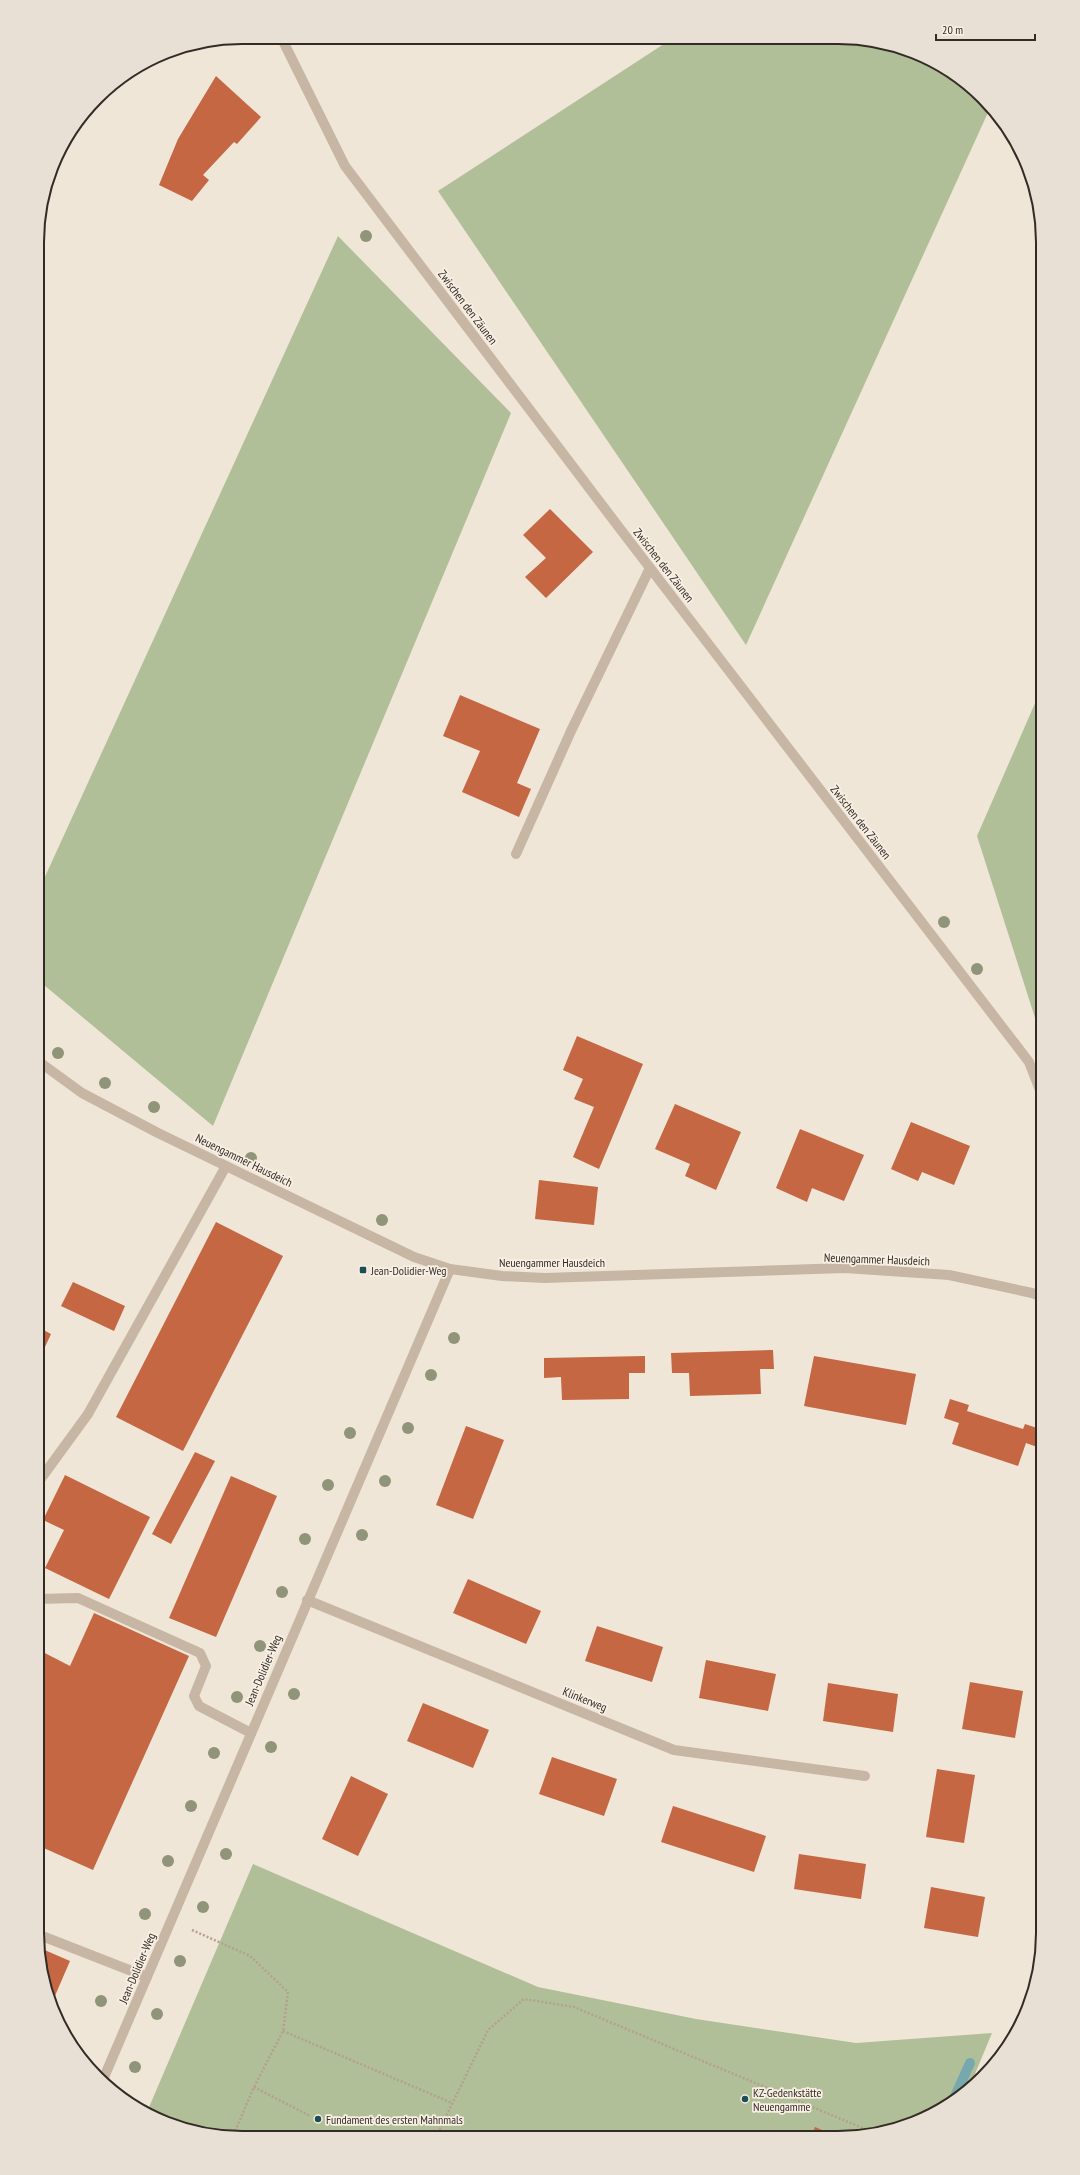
<svg xmlns="http://www.w3.org/2000/svg" width="1080" height="2175" font-family="'PT Sans Narrow',sans-serif">
  <rect width="100%" height="100%" fill="#f0e6d8"/>
  <g fill="#b0bf98">
    <polygon points="670,40 877,41 928,58 973,88 990,108 746,645 438,191"/>
    <polygon points="338,236 511,413 213,1126 38,980 38,892"/>
    <polygon points="1043,685 1043,1043 977,836"/>
    <polygon points="253,1864 538,1987 696,2019 856,2043 992,2033 970,2086 952,2103 903,2127 838,2138 215,2136 164,2122 147,2112"/>
  </g>
  <g fill="none" stroke-linecap="round" stroke-linejoin="round">
    <polyline stroke="#77a8ad" stroke-width="10" points="952,2103 970,2063"/>
  </g>
  <g fill="#c46742">
    <polygon points="216,76 261,117 237,144 234,142 203,175 209,180 192,201 159,185 178,139"/>
    <polygon points="550,509 593,552 546,598 525,577 546,558 523,535"/>
    <polygon points="460,695 540,729 517,783 531,789 519,817 462,792 480,751 443,736"/>
    <polygon points="577,1036 643,1064 599,1169 573,1157 594,1107 574,1099 583,1079 563,1070"/>
    <polygon points="675,1104 741,1132 716,1190 685,1176 690,1164 655,1149"/>
    <polygon points="911,1122 970,1146 954,1185 922,1172 918,1181 891,1169"/>
    <polygon points="800,1129 864,1155 844,1201 812,1188 807,1202 776,1188"/>
    <polygon points="539,1180 598,1187 594,1225 535,1219"/>
    <polygon points="216,1222 283,1256 183,1451 116,1417"/>
    <polygon points="73,1282 125,1306 114,1331 61,1306"/>
    <polygon points="38,1327 51,1334 38,1362"/>
    <polygon points="773,1350 774,1369 760,1369 761,1394 690,1396 689,1373 672,1373 671,1353"/>
    <polygon points="645,1356 645,1373 629,1373 629,1399 562,1400 561,1377 544,1378 544,1358"/>
    <polygon points="814,1356 916,1374 906,1425 804,1406"/>
    <polygon points="950,1399 969,1405 967,1411 1023,1429 1025,1424 1043,1430 1040,1448 1026,1443 1018,1466 952,1444 959,1423 944,1418"/>
    <polygon points="466,1426 504,1440 473,1519 436,1505"/>
    <polygon points="195,1452 215,1461 171,1544 152,1534"/>
    <polygon points="65,1475 150,1517 109,1599 45,1568 64,1530 43,1520"/>
    <polygon points="231,1476 277,1496 216,1637 169,1618"/>
    <polygon points="468,1579 541,1611 526,1644 453,1613"/>
    <polygon points="94,1613 189,1656 93,1870 37,1845 37,1649 70,1666"/>
    <polygon points="597,1626 663,1647 652,1682 585,1661"/>
    <polygon points="706,1660 776,1674 768,1711 699,1698"/>
    <polygon points="970,1682 1023,1691 1015,1738 962,1729"/>
    <polygon points="828,1683 898,1694 893,1732 823,1721"/>
    <polygon points="423,1703 489,1730 473,1768 407,1741"/>
    <polygon points="552,1757 617,1779 604,1816 539,1794"/>
    <polygon points="937,1769 975,1775 964,1843 926,1837"/>
    <polygon points="351,1776 388,1794 358,1856 322,1839"/>
    <polygon points="673,1806 766,1836 754,1872 661,1842"/>
    <polygon points="799,1854 866,1864 861,1899 794,1889"/>
    <polygon points="931,1887 985,1897 978,1937 924,1928"/>
    <polygon points="40,1948 70,1961 51,2005 48,1998"/>
    <polygon points="815,2127 840,2138 811,2138"/>
  </g>
  <g fill="none" stroke-linecap="round" stroke-linejoin="round">
    <g stroke="#b4a08f" stroke-width="2.5" stroke-dasharray="2 2" stroke-linecap="butt">
      <polyline points="192,1930 250,1956 288,1992 283,2031 254,2087 233,2136"/>
      <polyline points="283,2031 452,2103"/>
      <polyline points="254,2087 310,2116"/>
      <polyline points="436,2137 488,2030 524,1999 574,2007 872,2132"/>
    </g>
    <g stroke="#c8b6a4" stroke-width="10">
      <polyline points="516,854 571,731 650,568"/>
      <polyline points="37,1484 88,1414 226,1166"/>
      <polyline points="37,1599 78,1598 200,1653 206,1666 194,1696 199,1706 251,1733"/>
      <polyline points="37,1934 147,1977"/>
    </g>
    <g stroke="#c8b6a4" stroke-width="10">
      <polyline points="281,37 345,166 624,534 1029,1062 1043,1098"/>
      <polyline points="307,1600 674,1750 865,1776"/>
      <polyline points="102,2082 450,1269"/>
    </g>
    <polyline stroke="#c8b6a4" stroke-width="10" points="38,1061 82,1093 158,1133 414,1257 450,1269 502,1276 545,1278 845,1268 949,1275 1032,1293 1043,1297"/>
  </g>
  <g fill="#909478">
    <circle cx="366" cy="236" r="6"/>
    <circle cx="944" cy="922" r="6"/>
    <circle cx="977" cy="969" r="6"/>
    <circle cx="58" cy="1053" r="6"/>
    <circle cx="105" cy="1083" r="6"/>
    <circle cx="154" cy="1107" r="6"/>
    <circle cx="251" cy="1158" r="6"/>
    <circle cx="382" cy="1220" r="6"/>
    <circle cx="454" cy="1338" r="6"/>
    <circle cx="431" cy="1375" r="6"/>
    <circle cx="408" cy="1428" r="6"/>
    <circle cx="350" cy="1433" r="6"/>
    <circle cx="385" cy="1481" r="6"/>
    <circle cx="328" cy="1485" r="6"/>
    <circle cx="362" cy="1535" r="6"/>
    <circle cx="305" cy="1539" r="6"/>
    <circle cx="282" cy="1592" r="6"/>
    <circle cx="260" cy="1646" r="6"/>
    <circle cx="294" cy="1694" r="6"/>
    <circle cx="237" cy="1697" r="6"/>
    <circle cx="271" cy="1747" r="6"/>
    <circle cx="214" cy="1753" r="6"/>
    <circle cx="191" cy="1806" r="6"/>
    <circle cx="226" cy="1854" r="6"/>
    <circle cx="168" cy="1861" r="6"/>
    <circle cx="203" cy="1907" r="6"/>
    <circle cx="145" cy="1914" r="6"/>
    <circle cx="180" cy="1961" r="6"/>
    <circle cx="101" cy="2001" r="6"/>
    <circle cx="157" cy="2014" r="6"/>
    <circle cx="135" cy="2067" r="6"/>
  </g>
  <g fill="#1c4e54" stroke="#f8f0e4" stroke-width="1.5">
    <rect x="359" y="1266" width="8" height="8" rx="2"/>
    <circle cx="745" cy="2099" r="4"/>
    <circle cx="318" cy="2119" r="4"/>
  </g>
  <g text-anchor="middle" dominant-baseline="central" stroke-width="3.5" stroke-linejoin="round" paint-order="stroke">
    <g font-size="12" fill="#342b26" stroke="#f8f0e4">
      <text transform="translate(468 307) rotate(53)">Zwischen den Zäunen</text>
      <text transform="translate(664 565) rotate(52)">Zwischen den Zäunen</text>
      <text transform="translate(861 822) rotate(52)">Zwischen den Zäunen</text>
      <text transform="translate(244 1160) rotate(26)">Neuengammer Hausdeich</text>
      <text transform="translate(877 1259) rotate(2)">Neuengammer Hausdeich</text>
      <text x="552" y="1262">Neuengammer Hausdeich</text>
      <text transform="translate(263 1670) rotate(-67)">Jean-Dolidier-Weg</text>
      <text transform="translate(585 1699) rotate(22)">Klinkerweg</text>
      <text transform="translate(137 1968) rotate(-67)">Jean-Dolidier-Weg</text>
    </g>
    <g font-size="12" fill="#342b26" stroke="#f8f0e4" text-anchor="start">
      <text x="371" y="1270">Jean-Dolidier-Weg</text>
      <text x="753" y="2092">KZ-Gedenkstätte<tspan x="753" dy="14">Neuengamme</tspan></text>
      <text x="326" y="2119">Fundament des ersten Mahnmals</text>
    </g>
  </g>
  <path d="M0 0H1080V2175H0ZM242 44H838A198 198 0 0 1 1036 242V1933A198 198 0 0 1 838 2131H242A198 198 0 0 1 44 1933V242A198 198 0 0 1 242 44Z" fill="#e8e0d5" fill-rule="evenodd"/>
  <path fill="none" stroke="#342b26" stroke-width="2" d="M242 44H838A198 198 0 0 1 1036 242V1933A198 198 0 0 1 838 2131H242A198 198 0 0 1 44 1933V242A198 198 0 0 1 242 44Z"/>
  <path d="M936 34v6h99v-6" fill="none" stroke="#342b26" stroke-width="2"/>
  <text x="942" y="34" font-size="12" fill="#342b26" stroke="#f8f0e4" stroke-width="3" paint-order="stroke">20 m</text>
</svg>
